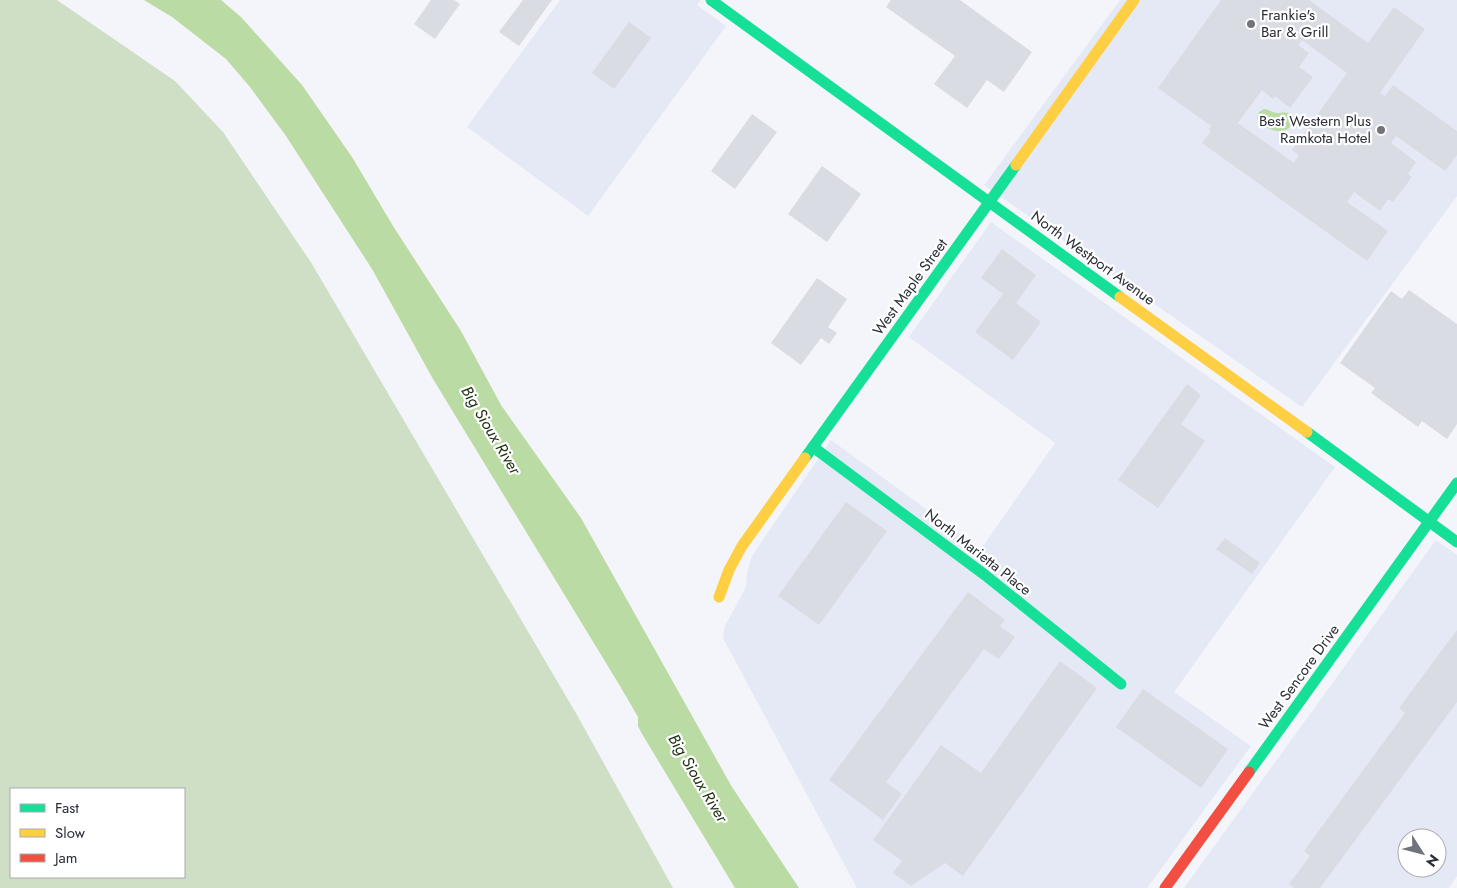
<svg xmlns="http://www.w3.org/2000/svg" width="1457" height="888" font-family="Jost,sans-serif">
  <rect width="100%" height="100%" fill="#f4f5fa"/>
  <g fill="#e4e9f5" fill-rule="evenodd">
    <polygon points="560,0 701,0 697,5 726,26 588,216 467,127"/>
    <polygon points="1120,0 1457,0 1457,196 1302,407 984,185"/>
    <polygon points="991,222 1335,467 1174,692 1251,746 1147,888 857,888 723,638 725,626 746,587 747,573 752,556 831,440 981,549 1055,443 909,337"/>
    <path d="M1436,540L1457,555V876L1449,888H1184ZM1407,838H1437V868H1407Z"/>
  </g>
  <path fill="#cfdfc6" fill-rule="evenodd" d="M0,0H57L175,81L223,132L312,264L577,715L673,888H0ZM11,789H184V877H11Z"/>
  <g fill="#bbdba4">
    <polygon points="144,0 221,0 241,17 302,85 352,157 393,226 461,331 501,405 581,518 732,787 799,888 735,888 642,734 638,726 638,717 620,686 433,379 372,269 286,136 250,87 226,59 172,17"/>
    <path d="M1264,109C1267,109 1270,111 1273,112C1282,115 1283,109 1294,116C1292,120 1292,125 1289,128C1280,136 1261,127 1257,118L1259,112Z"/>
  </g>
  <g fill="#dadce3" fill-rule="evenodd">
    <polygon points="431,0 454,0 460,4 435,39 414,24"/>
    <polygon points="523,0 552,0 519,46 499,32"/>
    <polygon points="891,0 960,0 1032,52 1004,92 987,80 967,108 934,84 955,56 886,7"/>
    <path d="M1221,0H1309L1368,43L1394,7L1425,29L1380,93L1385,96L1393,85L1457,131V155L1445,171L1396,136L1391,143L1416,162L1408,174L1412,177L1393,202L1388,199L1380,211L1354,192L1347,202L1388,231L1367,261L1202,143L1211,131L1209,129L1211,126L1158,88ZM1302,40L1347,73L1292,150L1299,155L1294,163L1238,123L1262,90L1273,99L1275,96L1290,108L1313,77L1299,67L1309,53L1298,45Z"/>
    <polygon points="629,22 651,38 614,89 592,73"/>
    <polygon points="752,114 777,132 735,189 711,171"/>
    <polygon points="822,166 861,194 827,242 788,214"/>
    <polygon points="1002,249 1036,275 1016,303 1041,322 1013,360 975,332 1003,294 981,278"/>
    <polygon points="817,278 847,299 828,327 837,333 829,344 821,338 801,365 771,343"/>
    <polygon points="1409,290 1457,324 1457,424 1447,439 1422,421 1418,427 1371,393 1375,388 1340,363 1391,291 1402,299"/>
    <polygon points="1187,384 1201,395 1181,424 1205,441 1158,508 1118,480"/>
    <polygon points="846,502 887,531 819,625 778,596"/>
    <polygon points="1225,538 1260,563 1252,574 1216,549"/>
    <polygon points="968,592 1005,620 1000,626 1015,637 999,659 984,649 886,782 902,794 883,820 829,780"/>
    <polygon points="1457,630 1457,702 1320,888 1295,888 1289,884 1310,856 1304,851 1405,713 1399,708"/>
    <polygon points="1060,661 1097,688 963,876 945,863 911,886 893,873 902,861 873,840 941,745 981,773"/>
    <polygon points="1143,689 1228,749 1201,788 1116,727"/>
  </g>
  <g fill="none" stroke-linecap="round" stroke-linejoin="round">
    <g stroke="#16e098" stroke-width="11">
      <polyline points="711,0 1120,297"/>
      <polyline points="1307,432 1457,542"/>
      <polyline points="813,447 985,575 1121,684"/>
      <polyline points="805,458 1016,165"/>
      <polyline points="1249,772 1457,483"/>
    </g>
    <g stroke="#ffcf43" stroke-width="11">
      <polyline points="1016,165 1134,0"/>
      <polyline points="1120,297 1307,432"/>
      <polyline points="719,597 729,570 742,546 805,458"/>
    </g>
    <polyline stroke="#f24e42" stroke-width="11" points="1165,888 1249,772"/>
  </g>
  <g fill="#71747b" stroke="#fff" stroke-width="2">
    <circle cx="1251" cy="24" r="5"/>
    <circle cx="1381" cy="130" r="5"/>
  </g>
  <g text-anchor="middle" dominant-baseline="central" stroke-width="4.5" stroke-linejoin="round" paint-order="stroke">
    <g font-size="15" fill="#2a2e37" stroke="#fff" text-anchor="start">
      <text x="1261" y="15">Frankie's<tspan x="1261" dy="17">Bar &amp; Grill</tspan></text>
      <text x="1371" y="121" text-anchor="end">Best Western Plus<tspan x="1371" dy="17">Ramkota Hotel</tspan></text>
    </g>
    <g font-size="15" fill="#2a2e37" stroke="#fff">
      <text transform="translate(1093 258) rotate(36)">North Westport Avenue</text>
      <text transform="translate(910 287) rotate(-54)">West Maple Street</text>
      <text transform="translate(978 552) rotate(38)">North Marietta Place</text>
      <text transform="translate(1299 677) rotate(-54)">West Sencore Drive</text>
    </g>
    <g font-size="16" font-style="italic" fill="#1f3110" stroke="#fff">
      <text transform="translate(491 430) rotate(59)">Big Sioux River</text>
      <text transform="translate(698 778) rotate(59)">Big Sioux River</text>
    </g>
  </g>
  <rect x="10" y="788" width="175" height="90" fill="#ffffff" stroke="#aaabaf"/>
  <rect x="20" y="804" width="25" height="8" fill="#16e098" stroke="#aaabaf"/>
  <text x="55" y="813" font-size="15" fill="#2a2e37">Fast</text>
  <rect x="20" y="829" width="25" height="8" fill="#ffcf43" stroke="#aaabaf"/>
  <text x="55" y="838" font-size="15" fill="#2a2e37">Slow</text>
  <rect x="20" y="854" width="25" height="8" fill="#f24e42" stroke="#aaabaf"/>
  <text x="55" y="863" font-size="15" fill="#2a2e37">Jam</text>
  <g transform="translate(1422 853) rotate(126)"><circle r="24" fill="#ffffff" stroke="#aaabaf"/>
  <path d="M0-4L9 19L0 12L-9 19Z" fill="#71747b"/>
  <text y="-8" font-size="14" font-weight="bold" text-anchor="middle" fill="#2a2e37">N</text>
  </g>
</svg>
